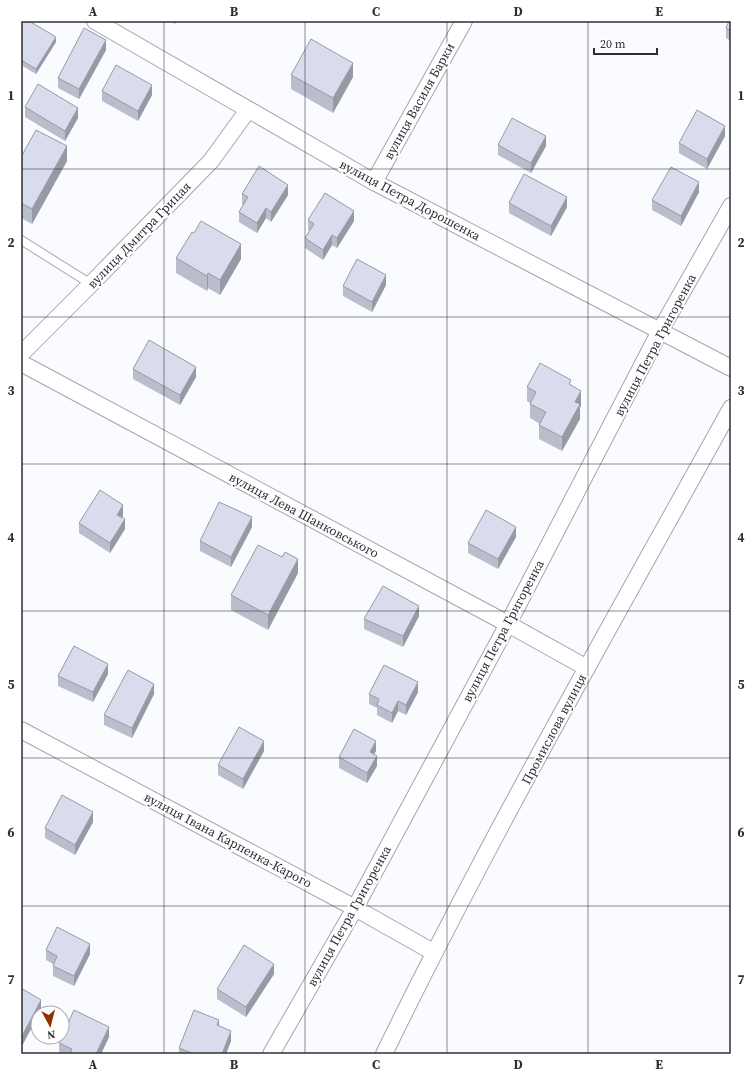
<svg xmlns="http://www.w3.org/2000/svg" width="752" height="1075" font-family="'Source Serif 4',serif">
  <rect width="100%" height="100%" fill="#fafbfe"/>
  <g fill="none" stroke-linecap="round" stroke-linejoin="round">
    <g stroke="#a2a6b5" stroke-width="10">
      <polyline id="service" points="21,240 91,284"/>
    </g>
    <g stroke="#a2a6b5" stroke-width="18">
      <g id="minor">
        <polyline points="95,21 374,182 731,368"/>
        <polyline points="374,182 464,21"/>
        <polyline points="21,354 91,284 211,161 248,110"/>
        <polyline points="21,363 508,624 587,668"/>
        <polyline points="21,730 355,908 433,952"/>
        <polyline points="271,1054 355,908 508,624 660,331 731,206"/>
        <path d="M384,1054C491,834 613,622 731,408"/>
      </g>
    </g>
    <use href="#service" stroke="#fff" stroke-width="8"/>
    <use href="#minor" stroke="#fff" stroke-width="16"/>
  </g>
  <g fill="#babdcb">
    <polygon points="21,21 56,42 36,74 21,65"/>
    <polygon points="170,21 177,21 175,24"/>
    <polygon points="731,21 731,41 726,38 726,28"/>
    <polygon points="106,50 79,99 58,88 58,78"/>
    <polygon points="291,75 353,77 333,113 291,89"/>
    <polygon points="102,91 152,95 138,121 102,101"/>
    <polygon points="25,107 78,118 65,141 25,117"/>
    <polygon points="725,136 707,169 679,153 679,143"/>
    <polygon points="498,145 546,146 531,173 498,155"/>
    <polygon points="21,157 67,161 32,224 21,218"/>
    <polygon points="699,192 681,226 652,210 652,200"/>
    <polygon points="242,194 288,195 271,222 266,218 257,233 239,222 239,212 243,204 242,204"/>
    <polygon points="509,203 567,207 551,236 509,213"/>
    <polygon points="308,220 354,221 337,248 332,245 323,260 305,248 305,238 310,231 308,230"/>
    <polygon points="176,258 241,259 220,295 208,288 207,291 176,273"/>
    <polygon points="386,285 372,312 343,296 343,286"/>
    <polygon points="133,369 196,377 180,405 133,379"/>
    <polygon points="571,385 581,405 580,408 580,419 562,451 539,439 539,425 540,424 530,418 530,403 527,401 527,387"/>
    <polygon points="123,516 122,518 125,529 110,553 79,533 79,523"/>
    <polygon points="252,527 231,567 200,551 200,541"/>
    <polygon points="516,537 498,569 468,553 468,543"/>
    <polygon points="298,573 268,630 231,610 231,595"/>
    <polygon points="419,616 403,647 364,629 364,619"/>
    <polygon points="108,674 93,702 58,686 58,676"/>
    <polygon points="418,692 406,715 398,711 392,723 377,715 377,708 369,704 369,694"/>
    <polygon points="154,694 132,738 104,725 104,715"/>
    <polygon points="264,751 243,789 218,775 218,765"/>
    <polygon points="376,751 374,754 377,766 367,783 339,768 339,757"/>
    <polygon points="93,822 75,855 45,838 45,828"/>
    <polygon points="46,950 90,954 74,986 53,976 53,964 46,960"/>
    <polygon points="274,974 246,1017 217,999 217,989"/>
    <polygon points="219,1026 231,1041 226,1054 179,1054 179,1048"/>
    <polygon points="109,1037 101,1054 61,1054 59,1053 59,1043"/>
  </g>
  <g fill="#979aa5">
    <polygon points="56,37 56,42 36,74 36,69"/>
    <polygon points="106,40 106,50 79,99 79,89"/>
    <polygon points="353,63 353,77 333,113 333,98"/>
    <polygon points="152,85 152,95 138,121 138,111"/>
    <polygon points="78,108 78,118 65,141 65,131"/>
    <polygon points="725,126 725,136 707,169 707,159"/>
    <polygon points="546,136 546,146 531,173 531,163"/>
    <polygon points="67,146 67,161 32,224 32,209"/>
    <polygon points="699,182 699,192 681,226 681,216"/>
    <polygon points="288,185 288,195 271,222 271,212"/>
    <polygon points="567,197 567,207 551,236 551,226"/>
    <polygon points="266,208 266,218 257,233 257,223"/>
    <polygon points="354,211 354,221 337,248 337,238"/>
    <polygon points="332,235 332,245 323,260 323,250"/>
    <polygon points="241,244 241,259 220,295 220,280"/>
    <polygon points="208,273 208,288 207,291 207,276"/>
    <polygon points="386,275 386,285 372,312 372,302"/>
    <polygon points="196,367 196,377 180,405 180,395"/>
    <polygon points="581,391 581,405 580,408 580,419 562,451 562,437 575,402"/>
    <polygon points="123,505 123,516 117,525 117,515"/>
    <polygon points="252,517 252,527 231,567 231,557"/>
    <polygon points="125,519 125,529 110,553 110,543"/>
    <polygon points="516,527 516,537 498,569 498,559"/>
    <polygon points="298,559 298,573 268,630 268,615"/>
    <polygon points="419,606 419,616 403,647 403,636"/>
    <polygon points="108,664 108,674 93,702 93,692"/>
    <polygon points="418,682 418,692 406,715 406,705"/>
    <polygon points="154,684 154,694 132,738 132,728"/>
    <polygon points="398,701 398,711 392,723 392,713"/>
    <polygon points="264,741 264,751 243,789 243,779"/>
    <polygon points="376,741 376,751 370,762 370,752"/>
    <polygon points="377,756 377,766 367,783 367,773"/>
    <polygon points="93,812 93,822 75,855 75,845"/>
    <polygon points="90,944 90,954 74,986 74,976"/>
    <polygon points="274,964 274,974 246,1017 246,1007"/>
    <polygon points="41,1000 41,1010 40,1013 38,1013 38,1016 21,1048 21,1038"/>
    <polygon points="219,1020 219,1030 217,1025"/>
    <polygon points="109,1027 109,1037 101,1054 96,1054"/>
    <polygon points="231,1031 231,1041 226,1054 222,1054"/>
  </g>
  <g fill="#d8dcec" stroke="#979aa5">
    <polygon points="21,21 29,21 56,37 36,69 21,60"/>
    <polygon points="729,21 731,21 731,31 726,28"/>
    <polygon points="84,28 106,40 79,89 58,78"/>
    <polygon points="311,39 353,63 333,98 291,75"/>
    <polygon points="116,65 152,85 138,111 102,91"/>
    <polygon points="38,84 78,108 65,131 25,107"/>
    <polygon points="697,110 725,126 707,159 679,143"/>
    <polygon points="512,118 546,136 531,163 498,145"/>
    <polygon points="36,130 67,146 32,209 21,203 21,157"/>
    <polygon points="259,166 288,185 271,212 266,208 257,223 239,212 248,197 242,194"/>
    <polygon points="671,167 699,182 681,216 652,200"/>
    <polygon points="524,174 567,197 551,226 509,203"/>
    <polygon points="325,193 354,211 337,238 332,235 323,250 305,238 314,224 308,220"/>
    <polygon points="201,221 241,244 220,280 208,273 207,276 176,258 192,232 194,233"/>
    <polygon points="357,259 386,275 372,302 343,286"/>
    <polygon points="149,340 196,367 180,395 133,369"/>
    <polygon points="540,363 571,380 569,384 581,391 575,402 580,404 562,437 539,425 546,412 530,404 536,392 527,387"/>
    <polygon points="100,490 123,505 117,515 125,519 110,543 79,523"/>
    <polygon points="219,502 252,517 231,557 200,541"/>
    <polygon points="486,510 516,527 498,559 468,543"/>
    <polygon points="258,545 282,557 285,552 298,559 268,615 231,595"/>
    <polygon points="383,586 419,606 403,636 364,619"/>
    <polygon points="74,646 108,664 93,692 58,676"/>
    <polygon points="384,665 418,682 406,705 398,701 392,713 377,705 379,699 369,694"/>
    <polygon points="128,670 154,684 132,728 104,715"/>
    <polygon points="239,727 264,741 243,779 218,765"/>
    <polygon points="354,729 376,741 370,752 377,756 367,773 339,757"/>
    <polygon points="62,795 93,812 75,845 45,828"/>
    <polygon points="57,927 90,944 74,976 53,966 57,956 46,950"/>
    <polygon points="244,945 274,964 246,1007 217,989"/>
    <polygon points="21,988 41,1000 21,1038"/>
    <polygon points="74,1010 109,1027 96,1054 70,1054 72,1049 59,1043"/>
    <polygon points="194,1010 219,1020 217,1025 231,1031 222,1054 194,1054 179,1048"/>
  </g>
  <path fill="none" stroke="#2e2f35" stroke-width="1" stroke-opacity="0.55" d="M164,21V1054M305,21V1054M447,21V1054M588,21V1054M21,169H731M21,317H731M21,464H731M21,611H731M21,758H731M21,906H731"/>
  <g text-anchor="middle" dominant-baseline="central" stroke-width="4" stroke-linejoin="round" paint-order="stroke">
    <g font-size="13" fill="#2e2f35" stroke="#fff">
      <text transform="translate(419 101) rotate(-61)">вулиця Василя Барки</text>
      <text transform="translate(410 200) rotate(28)">вулиця Петра Дорошенка</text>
      <text transform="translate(139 235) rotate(-46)">вулиця Дмитра Грицая</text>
      <text transform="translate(655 345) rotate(-62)">вулиця Петра Григоренка</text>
      <text transform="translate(304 515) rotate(28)">вулиця Лева Шанковського</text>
      <text transform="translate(503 631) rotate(-62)">вулиця Петра Григоренка</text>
      <text transform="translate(554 729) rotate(-62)">Промислова вулиця</text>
      <text transform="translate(228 840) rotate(28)">вулиця Івана Карпенка-Карого</text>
      <text transform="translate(349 916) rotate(-61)">вулиця Петра Григоренка</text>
    </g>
  </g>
  <rect width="752" height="1075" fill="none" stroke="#ffffff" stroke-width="44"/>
  <g transform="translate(50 1025) rotate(173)"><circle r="19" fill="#ffffff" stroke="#abacae"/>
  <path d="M0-3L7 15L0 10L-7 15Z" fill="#953001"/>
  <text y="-6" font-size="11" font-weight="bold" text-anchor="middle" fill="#2e2f35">N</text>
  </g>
  <path d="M594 48v6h63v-6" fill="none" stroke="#2e2f35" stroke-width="2"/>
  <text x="600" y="48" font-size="12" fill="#2e2f35" stroke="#ffffff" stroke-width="3" paint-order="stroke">20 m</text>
  <rect x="22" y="22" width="708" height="1031" fill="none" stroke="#2e2f35" stroke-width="1.5"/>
  <g font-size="13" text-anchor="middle" font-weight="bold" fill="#2e2f35">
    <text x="93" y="16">A</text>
    <text x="234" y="16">B</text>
    <text x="376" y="16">C</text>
    <text x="518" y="16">D</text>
    <text x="659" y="16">E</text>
    <text x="11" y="100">1</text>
    <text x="741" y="100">1</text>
    <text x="11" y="247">2</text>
    <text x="741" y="247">2</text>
    <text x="11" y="395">3</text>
    <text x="741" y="395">3</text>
    <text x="11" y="542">4</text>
    <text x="741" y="542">4</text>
    <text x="11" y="689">5</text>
    <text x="741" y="689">5</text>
    <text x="11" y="837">6</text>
    <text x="741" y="837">6</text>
    <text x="11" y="984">7</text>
    <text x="741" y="984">7</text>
    <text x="93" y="1069">A</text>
    <text x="234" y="1069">B</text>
    <text x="376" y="1069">C</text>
    <text x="518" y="1069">D</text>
    <text x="659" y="1069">E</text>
  </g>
</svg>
